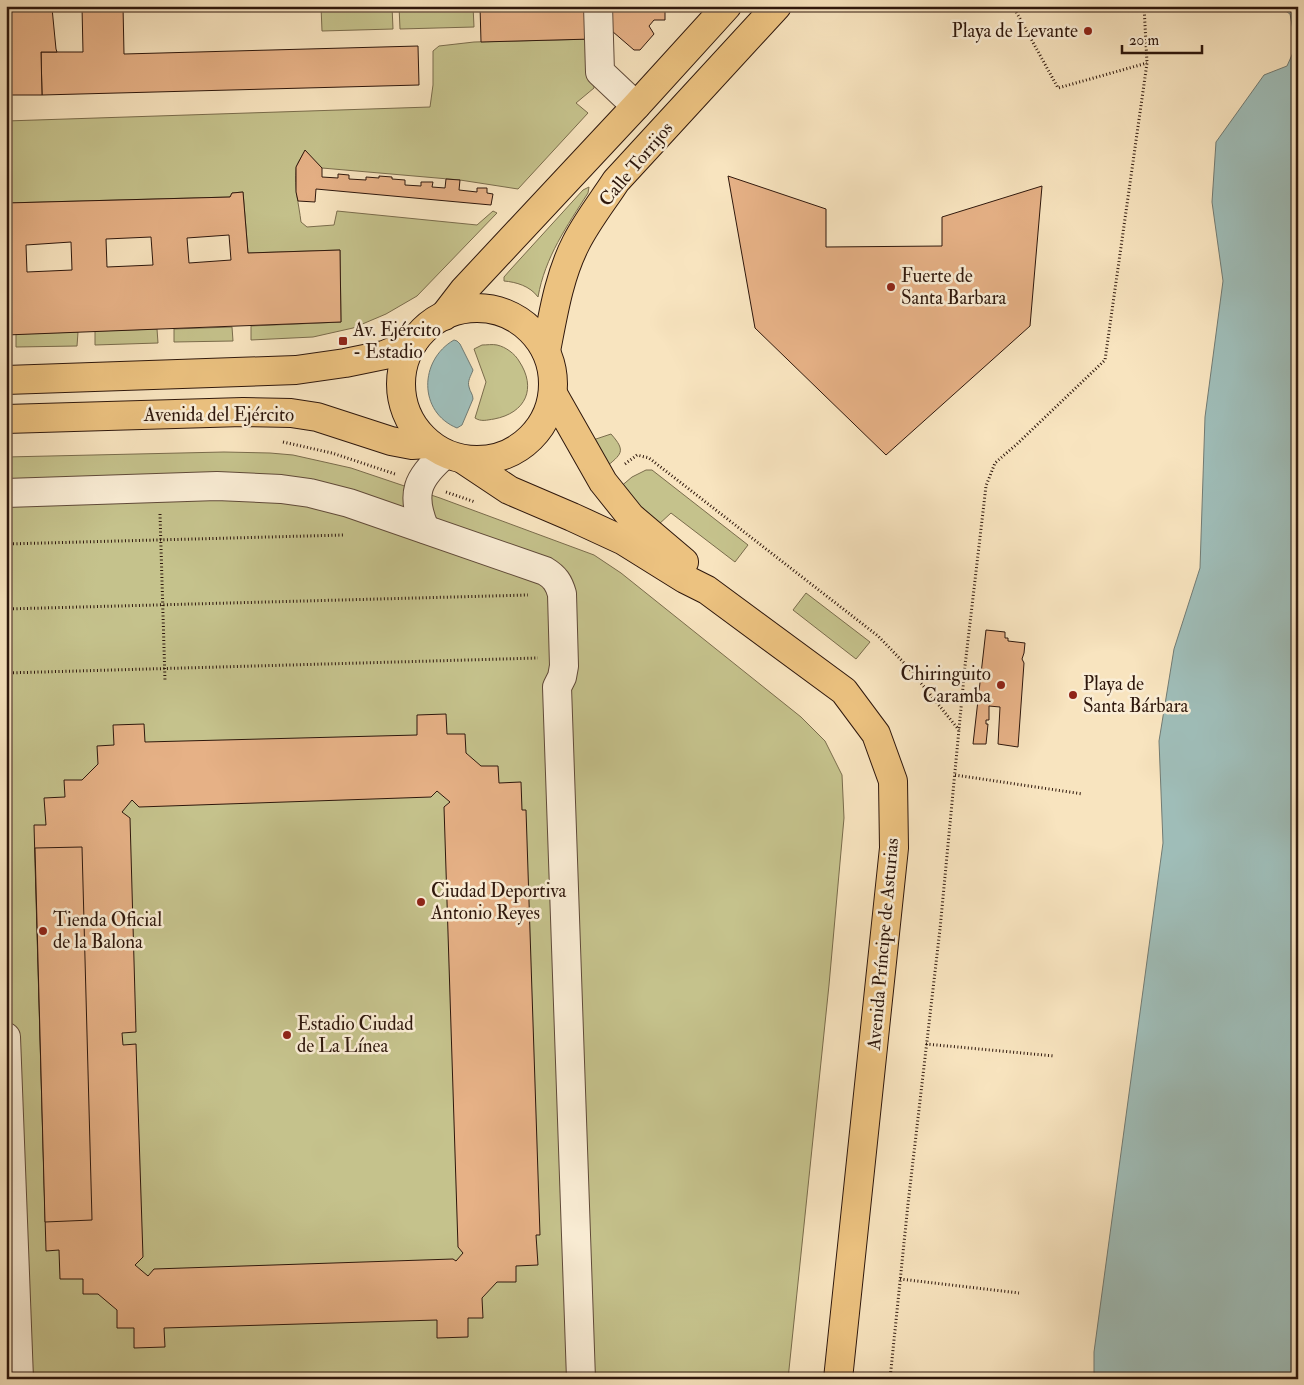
<svg xmlns="http://www.w3.org/2000/svg" width="1304" height="1385" font-family="'IM FELL Double Pica',serif">
  <rect width="100%" height="100%" fill="#f8e4bf"/>
  <filter id="stains"><feTurbulence type="fractalNoise" baseFrequency=".004" numOctaves="4"/><feColorMatrix values="0 0 0 0 .2 0 0 0 0 .09 0 0 0 0 .02 0 0 0 .5 -.17"/></filter>
  <radialGradient id="worn" r=".72"><stop offset=".6" stop-color="#630" stop-opacity="0"/><stop offset="1" stop-color="#630" stop-opacity=".3"/></radialGradient>
  <g fill="#c5c28c" stroke="#7a6c4c">
    <polygon points="321,6 392,6 393,29 322,31"/>
    <polygon points="399,6 473,6 474,27 400,29"/>
    <path d="M592,39L594,88L576,103L588,113L518,189L460,180L322,168L305,151C302,156 297,163 296,169C294,187 299,205 301,222L307,227L334,225L337,211L477,225L493,211L497,213L417,296L386,314L353,328L313,337L251,340V326L341,322L340,250L248,253L243,192L232,193L230,197L6,203V121L430,107L433,85V51L439,46L474,42Z"/>
    <path d="M589,187L588,193C567,226 545,257 538,297C530,286 516,282 504,281V277L511,269L583,190Z"/>
    <polygon points="232,327 233,341 174,342 174,329"/>
    <polygon points="157,329 158,343 95,345 95,331"/>
    <polygon points="78,332 77,346 16,347 16,334"/>
    <path d="M482,345C487,345 492,344 497,345C506,347 515,354 519,361C537,388 526,413 494,419C487,420 481,422 475,418L486,382L474,349Z"/>
    <path d="M611,434C627,452 621,454 605,468L593,440Z"/>
    <polygon points="224,452 270,453 293,455 351,468 440,498 594,555 621,573 801,717 825,741 842,775 844,818 829,985 788,1379 6,1379 6,457"/>
    <polygon points="646,470 652,470 748,545 735,562 671,513 658,525 619,488 632,477"/>
    <polygon points="806,593 870,642 856,659 793,610"/>
  </g>
  <g fill="#9fbdb8" stroke="#727b73">
    <polygon points="1278,6 1298,6 1298,1379 1094,1379 1094,1352 1163,843 1159,741 1174,649 1200,568 1205,417 1223,281 1212,202 1216,142 1264,75 1287,66 1296,46 1290,14"/>
    <path d="M454,340L457,341L460,344L473,370C471,376 467,381 469,387C470,392 473,394 473,399L462,425L457,428C418,412 419,360 454,340Z"/>
  </g>
  <g fill="#e6b186" stroke="#2e170c" fill-rule="evenodd">
    <polygon points="6,6 123,6 124,54 418,46 419,85 42,95 41,52 83,52 82,7 6,9"/>
    <polygon points="480,6 591,6 592,39 481,42"/>
    <polygon points="604,6 665,6 665,20 654,20 649,26 654,34 640,50 634,50 605,25"/>
    <polygon points="52,8 56,49 57,52 41,52 42,95 6,95 6,9"/>
    <polygon points="305,150 322,168 322,177 338,178 338,174 349,175 349,179 366,180 366,177 379,178 379,176 392,177 392,179 405,180 405,185 421,186 421,182 433,182 432,187 445,188 446,179 460,180 459,190 477,192 477,188 487,188 487,193 493,194 491,205 316,189 315,202 298,201 296,192 296,167"/>
    <polygon points="728,176 826,209 826,247 942,246 942,217 1042,186 1030,326 886,455 755,328"/>
    <path d="M243,192L248,253L340,250L341,322L6,335V203L230,197L232,193ZM229,235L231,260L189,263L187,238ZM151,237L153,265L107,267L106,239ZM71,242L72,270L27,272L26,245Z"/>
    <polygon points="986,630 1005,632 1005,638 1008,638 1008,641 1025,643 1024,653 1022,659 1024,663 1018,747 998,744 1000,707 989,706 989,720 986,720 986,724 988,724 986,744 973,744"/>
    <path d="M446,714L447,734H465L466,753L481,766H498L499,783L521,782L522,810H526L540,1235H536L538,1265L516,1266V1282H497L482,1298L483,1318H468V1337L437,1338V1320L164,1328L165,1347L134,1348V1328H117V1310L98,1294H83V1279H60L59,1250L46,1251L34,825H46L44,798L65,797L64,780H82L98,764L97,746L114,745L113,725L144,724L145,742L417,735V715ZM437,791L450,802L444,807L458,1247L463,1253L456,1261L453,1259L154,1269L148,1276L135,1265L143,1257L136,1044L123,1045L122,1033L136,1032L130,818L122,812L132,800L139,807L431,797Z"/>
    <polygon points="82,847 92,1220 45,1222 35,848"/>
  </g>
  <g fill="none" stroke-linecap="round" stroke-linejoin="round">
    <g stroke="#604a39" stroke-width="30">
      <g id="minor">
        <polyline points="598,6 600,72 636,106"/>
        <path d="M6,493L217,486L281,489L310,493L349,503L545,571C555,577 559,583 562,594L564,666L562,677L557,687L581,1379"/>
        <path d="M425,529C410,494 417,478 445,454"/>
        <polyline points="6,1037 19,1379"/>
      </g>
    </g>
    <g stroke="#2e170c" stroke-width="30">
      <g id="major">
        <circle cx="477" cy="384" r="76"/>
        <polyline points="444,316 464,290 636,106 727,6"/>
        <path d="M546,351C553,315 559,276 576,243C587,221 603,201 616,181L777,6"/>
        <polyline points="6,380 296,370 345,363 384,355 413,343"/>
        <polyline points="553,394 603,482 631,517 684,562"/>
        <polyline points="6,419 243,412 291,413 317,417 391,441 412,445 428,444"/>
        <polyline points="464,460 509,490 572,517 624,541 685,579 707,590 844,691 876,734 893,781 894,848 838,1379"/>
      </g>
    </g>
    <g stroke="#2e170c" stroke-width="3" stroke-dasharray="1 2.5" stroke-linecap="butt">
      <polyline points="1013,6 1058,88 1147,63"/>
      <polyline points="283,442 332,453 395,474"/>
      <polyline points="625,464 637,455 649,458 878,636 908,667 959,730"/>
      <polyline points="446,492 475,502"/>
      <polyline points="160,514 165,681"/>
      <polyline points="6,544 344,535"/>
      <polyline points="6,609 528,595"/>
      <polyline points="6,673 538,658"/>
      <polyline points="955,775 1083,794"/>
      <polyline points="926,1044 1054,1056"/>
      <polyline points="900,1279 1019,1293"/>
      <polyline points="890,1379 908,1204 940,929 965,666 986,486 995,463 1017,444 1105,360 1147,63 1144,6"/>
    </g>
    <use href="#minor" stroke="#faedd5" stroke-width="28"/>
    <use href="#major" stroke="#ecc280" stroke-width="28"/>
  </g>
  <g fill="#8f2418" stroke="#faedd5" stroke-width="2">
    <circle cx="1088" cy="31" r="5"/>
    <circle cx="891" cy="287" r="5"/>
    <rect x="338" y="336" width="10" height="10" rx="2.5"/>
    <circle cx="1001" cy="685" r="5"/>
    <circle cx="1073" cy="695" r="5"/>
    <circle cx="421" cy="902" r="5"/>
    <circle cx="43" cy="931" r="5"/>
    <circle cx="287" cy="1035" r="5"/>
  </g>
  <g text-anchor="middle" dominant-baseline="central" stroke-width="5" stroke-linejoin="round" paint-order="stroke">
    <g font-size="19" fill="#2e170c" stroke="#faedd5" text-anchor="start">
      <text x="1078" y="31" text-anchor="end">Playa de Levante</text>
      <text x="901" y="276">Fuerte de<tspan x="901" dy="22">Santa Barbara</tspan></text>
      <text x="353" y="330">Av. Ejército<tspan x="353" dy="22">- Estadio</tspan></text>
      <text x="991" y="674" text-anchor="end">Chiringuito<tspan x="991" dy="22">Caramba</tspan></text>
      <text x="1083" y="684">Playa de<tspan x="1083" dy="22">Santa Bárbara</tspan></text>
      <text x="431" y="891">Ciudad Deportiva<tspan x="431" dy="22">Antonio Reyes</tspan></text>
      <text x="53" y="920">Tienda Oficial<tspan x="53" dy="22">de la Balona</tspan></text>
      <text x="297" y="1024">Estadio Ciudad<tspan x="297" dy="22">de La Línea</tspan></text>
    </g>
    <g font-size="19" fill="#2e170c" stroke="#faedd5">
      <text transform="translate(636 164) rotate(-50)">Calle Torrijos</text>
      <text x="219" y="415">Avenida del Ejército</text>
      <text transform="translate(883 944) rotate(-85)">Avenida Príncipe de Asturias</text>
    </g>
  </g>
  <rect width="1304" height="1385" fill="none" stroke="#f8e4bf" stroke-width="25"/>
  <rect x="8" y="8" width="1289" height="1370" fill="none" stroke="#2e170c" stroke-width="2.5"/>
  <rect x="12" y="12" width="1279" height="1360" fill="none" stroke="#2e170c"/>
  <path d="M1122 45v8h80v-8" fill="none" stroke="#2e170c" stroke-width="2.5"/>
  <text x="1129" y="45" font-size="15" fill="#2e170c" stroke="#faedd5" stroke-width="4" paint-order="stroke">20 m</text>
  <rect width="100%" height="100%" filter="url(#stains)"/>
  <rect width="100%" height="100%" fill="url(#worn)"/>
</svg>
